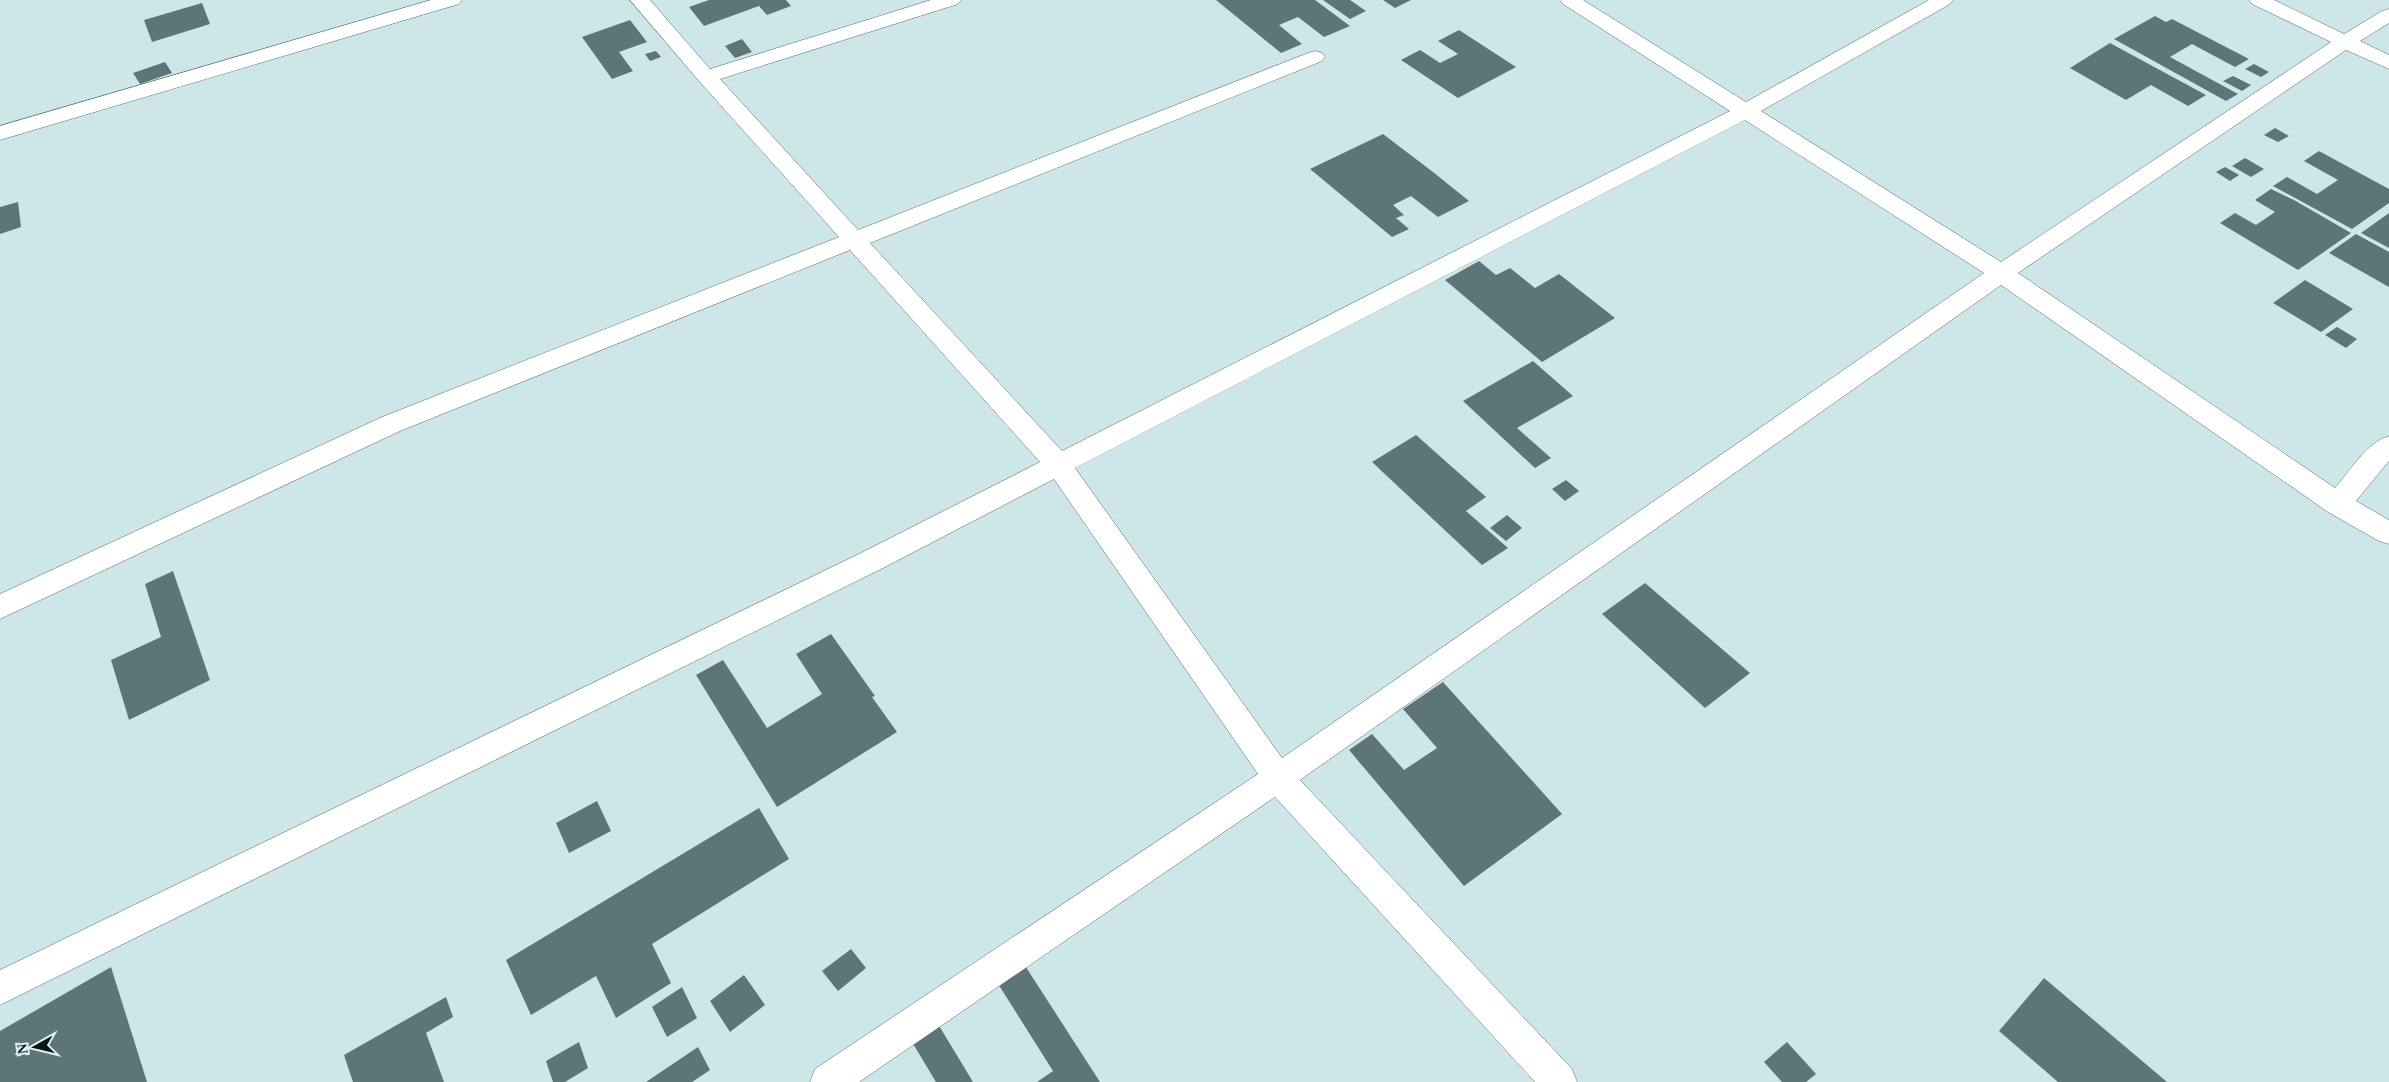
<svg xmlns="http://www.w3.org/2000/svg" width="2389" height="1082" font-family="'Times New Roman',serif">
  <rect width="100%" height="100%" fill="#cde7e9"/>
  <g fill="#5e7577">
    <polygon points="709,0 786,0 791,6 767,15 759,6 704,26 689,7"/>
    <polygon points="1216,0 1315,0 1350,26 1324,37 1298,17 1279,25 1302,44 1281,53"/>
    <polygon points="1323,0 1350,0 1366,11 1350,19"/>
    <polygon points="1383,0 1411,0 1395,8"/>
    <polygon points="202,3 210,24 152,42 144,20"/>
    <polygon points="2155,16 2166,22 2172,19 2249,59 2235,67 2192,44 2170,57 2238,94 2226,101 2114,39"/>
    <polygon points="630,20 647,42 619,52 633,71 612,79 582,37"/>
    <polygon points="1459,30 1516,67 1458,98 1401,60 1420,50 1440,63 1458,54 1438,41"/>
    <polygon points="742,39 752,52 735,58 725,46"/>
    <polygon points="2110,43 2206,95 2188,106 2151,85 2126,100 2070,68"/>
    <polygon points="656,51 661,57 650,61 645,54"/>
    <polygon points="165,62 172,73 140,84 133,73"/>
    <polygon points="2254,64 2269,72 2261,77 2245,69"/>
    <polygon points="2233,76 2251,85 2242,91 2223,81"/>
    <polygon points="2275,128 2289,136 2278,142 2264,135"/>
    <polygon points="1383,134 1433,172 1469,201 1438,217 1411,196 1393,205 1404,215 1396,218 1409,229 1392,237 1310,169"/>
    <polygon points="2319,151 2389,189 2389,203 2352,229 2273,186 2287,177 2317,194 2338,180 2304,161"/>
    <polygon points="2245,158 2264,169 2251,177 2232,166"/>
    <polygon points="2225,167 2239,175 2230,181 2216,172"/>
    <polygon points="2271,189 2294,200 2351,233 2298,270 2220,223 2235,213 2256,225 2275,212 2255,200"/>
    <polygon points="18,202 21,227 0,234 0,207"/>
    <polygon points="2389,213 2389,248 2361,233"/>
    <polygon points="2356,234 2389,252 2389,287 2329,253"/>
    <polygon points="1479,261 1496,275 1510,268 1535,288 1559,274 1615,318 1542,362 1445,280"/>
    <polygon points="2305,280 2353,309 2321,332 2273,303"/>
    <polygon points="2337,327 2357,339 2346,348 2325,335"/>
    <polygon points="1533,361 1573,396 1517,428 1551,458 1535,468 1463,401"/>
    <polygon points="1416,435 1486,497 1466,511 1508,548 1482,565 1372,462"/>
    <polygon points="1566,480 1579,491 1565,501 1552,489"/>
    <polygon points="1507,515 1522,528 1506,541 1490,528"/>
    <polygon points="173,571 210,680 129,720 111,660 161,637 145,584"/>
    <polygon points="1645,583 1750,673 1705,708 1602,614"/>
    <polygon points="831,634 875,696 872,697 897,732 777,807 696,675 723,660 767,728 822,694 796,654"/>
    <polygon points="1443,682 1562,814 1464,886 1349,750 1372,734 1404,770 1437,748 1403,709"/>
    <polygon points="597,801 611,831 569,853 556,823"/>
    <polygon points="759,808 789,859 652,944 671,983 616,1018 596,976 531,1015 506,960"/>
    <polygon points="851,949 866,968 838,991 822,971"/>
    <polygon points="1022,961 1100,1082 1037,1082 1053,1071 995,979"/>
    <polygon points="111,967 147,1082 0,1082 0,1031"/>
    <polygon points="744,975 765,1005 730,1032 710,1001"/>
    <polygon points="2044,978 2167,1082 2058,1082 1999,1031"/>
    <polygon points="682,987 697,1018 667,1037 652,1007"/>
    <polygon points="446,997 453,1017 426,1033 444,1082 353,1082 344,1055"/>
    <polygon points="935,1019 973,1082 936,1082 909,1037"/>
    <polygon points="579,1042 588,1068 565,1082 553,1082 546,1061"/>
    <polygon points="1787,1042 1816,1074 1806,1082 1782,1082 1764,1062"/>
    <polygon points="698,1047 710,1070 692,1082 646,1082"/>
  </g>
  <g fill="none" stroke-linecap="round" stroke-linejoin="round">
    <g stroke="#52696b" stroke-width="1">
      <g id="minor">
        <polygon points="431,0 462,0 459,4 0,140 0,126"/>
        <path d="M630,0H650L710,69L931,0H961L958,4L720,79L858,230L1308,53L1315,51L1322,53L1325,57L1322,61L870,243L1062,451L1730,111L1563,4L1560,0H1583L1746,102L1929,0H1953L1950,4L1761,111L2001,262L2331,42L2252,4L2249,0H2274L2344,34L2382,11L2389,9V23L2360,41L2389,55V69L2346,50L2018,273L2335,488C2351,470 2366,443 2389,436V461L2356,501L2389,520V544L2379,541L2328,512L2001,285L1300,780L1572,1069L1577,1082H1535L1275,797L859,1082H810L815,1069L1258,774L1054,479L883,568L0,1005V970L863,552L1040,462L850,250L400,431L0,619V594L382,417L839,237L699,81ZM1745,120L1984,273L1282,758L1075,468Z"/>
      </g>
    </g>
    <use href="#minor" fill="#fff" fill-rule="evenodd"/>
  </g>
  <g transform="translate(35 1047) rotate(262)" stroke="#daf4f6" stroke-width="4" paint-order="stroke">
  <path d="M0-4L9 19L0 12L-9 19Z" fill="#0d1617"/>
  <text y="-8" font-size="14" font-weight="bold" text-anchor="middle" fill="#0d1617">N</text>
  </g>
</svg>
